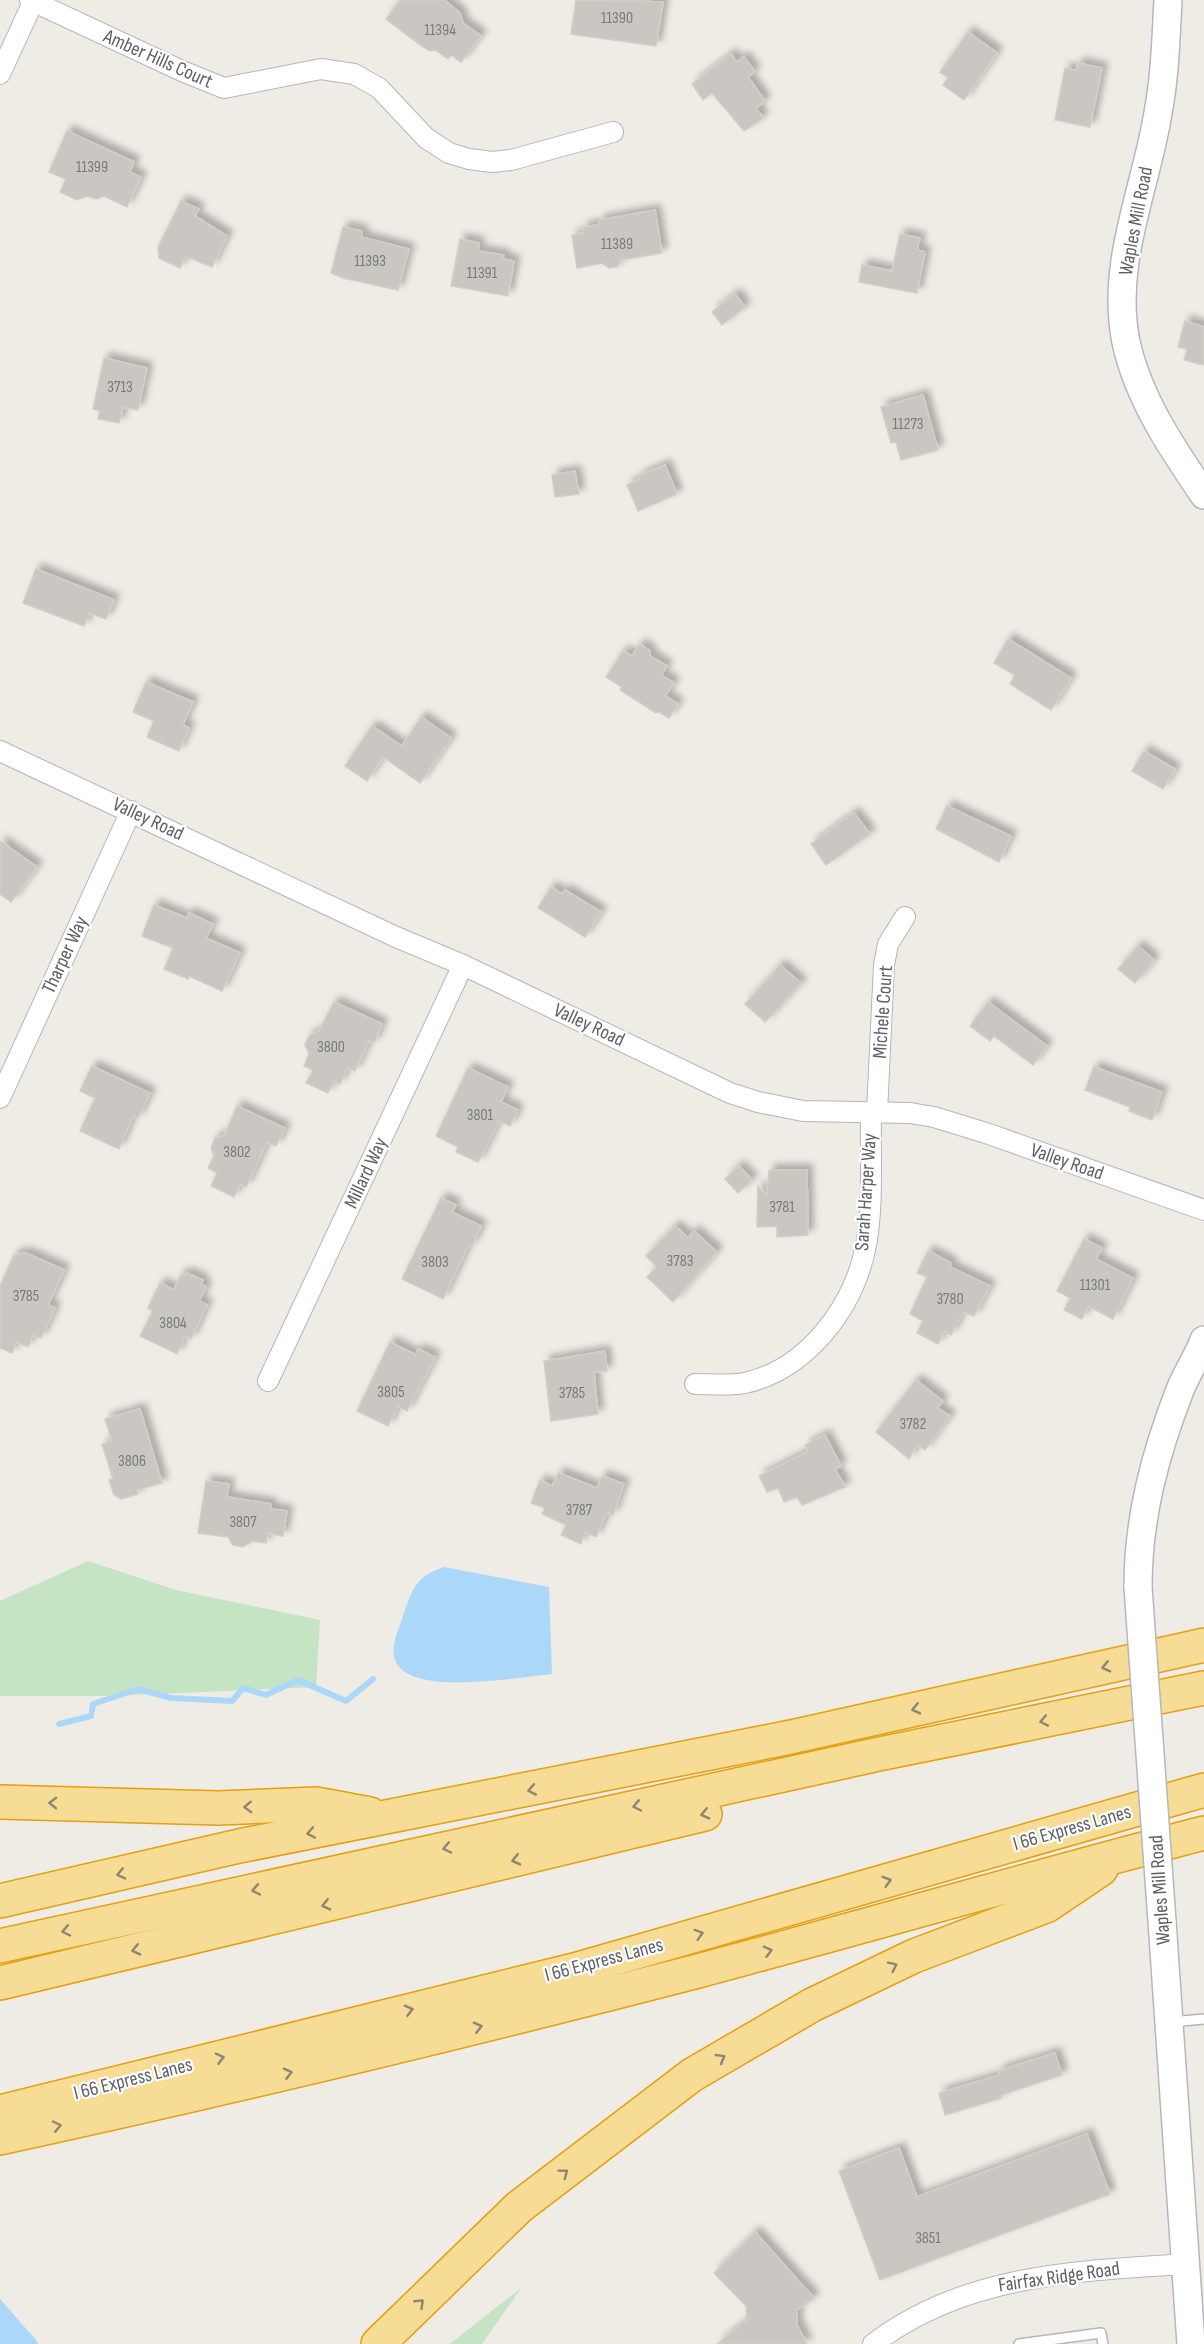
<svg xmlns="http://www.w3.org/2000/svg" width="1204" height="2344" font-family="'Sofia Sans Condensed',sans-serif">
  <defs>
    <filter id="shadow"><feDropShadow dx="5.5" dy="-5.5" stdDeviation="3" flood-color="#0004"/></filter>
  </defs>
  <rect width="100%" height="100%" fill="#efece6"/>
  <g fill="#c4e4c4">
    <polygon points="88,1561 176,1590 320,1620 316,1687 111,1696 0,1696 0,1601"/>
    <polygon points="522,2287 482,2344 450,2344 451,2343"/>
  </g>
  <g fill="#abd8f9">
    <path d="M444,1567L549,1587L552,1674C520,1677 409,1698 395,1660C390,1646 399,1629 403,1616C413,1588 415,1577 444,1567Z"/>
    <polygon points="0,2299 36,2340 38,2344 0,2344"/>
  </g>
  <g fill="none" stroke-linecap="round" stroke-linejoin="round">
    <polyline stroke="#abd8f9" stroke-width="6" points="59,1724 91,1716 93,1704 138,1689 171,1698 232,1701 243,1688 266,1695 298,1680 346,1701 373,1679"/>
  </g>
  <g fill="#cac7c2" stroke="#d3cec4" stroke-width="1.5" filter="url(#shadow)">
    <polygon points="400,0 444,0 460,13 463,23 481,36 461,62 451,55 448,59 435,50 430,51 420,45 386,19"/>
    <polygon points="576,0 663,2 656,46 571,34"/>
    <polygon points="968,32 997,53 964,100 943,85 948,78 940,72"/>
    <polygon points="731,54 737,62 744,57 755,72 748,77 765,101 756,108 763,118 744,131 712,93 703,100 692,84"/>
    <polygon points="1078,63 1102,68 1090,127 1055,120 1065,68 1076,71"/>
    <polygon points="67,131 134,162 130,172 141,177 127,207 104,196 96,199 87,196 77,200 60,192 66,179 49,172"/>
    <polygon points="181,201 199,209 195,216 227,236 212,267 185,256 180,268 159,258 158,247"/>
    <polygon points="655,210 662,253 621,260 617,267 609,268 602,263 577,268 572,235 584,233 583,227 599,225 600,220"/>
    <polygon points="343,227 362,231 361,237 409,249 398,290 343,278 331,273"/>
    <polygon points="900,234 920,238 917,250 925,252 917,293 859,282 862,265 892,271"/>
    <polygon points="460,239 479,243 478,251 504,255 503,259 514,261 508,296 451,286"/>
    <polygon points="735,294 745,307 722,325 712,312"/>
    <polygon points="1185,321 1204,327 1204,365 1184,360 1187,349 1178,347"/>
    <polygon points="104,358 147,368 138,410 123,407 119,423 98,419 100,411 93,409"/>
    <polygon points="923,395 938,450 901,460 896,442 891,443 881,407"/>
    <polygon points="665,465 677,494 638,511 627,485 640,479 639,476"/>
    <polygon points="575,471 579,494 555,497 552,475"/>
    <polygon points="36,569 114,600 106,619 89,613 84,626 23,603"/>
    <polygon points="1008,639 1071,678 1051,710 1010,684 1015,675 994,663"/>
    <polygon points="640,644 650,651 650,656 667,666 661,675 674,683 665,696 678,704 669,718 657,711 656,713 620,690 622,687 606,677 623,651 632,656"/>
    <polygon points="146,682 193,702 183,725 189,728 179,751 147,737 154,721 133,712"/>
    <polygon points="421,717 451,738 420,783 383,757 367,781 345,766 372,726 402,746"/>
    <polygon points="1144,751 1175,769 1163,789 1132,771"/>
    <polygon points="947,806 1011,836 999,862 936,829"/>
    <polygon points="854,813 870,834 826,865 811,844"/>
    <polygon points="0,841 37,867 11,902 0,894"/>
    <polygon points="551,887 562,894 565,890 601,912 585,937 538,908"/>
    <polygon points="154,905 187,918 189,913 213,924 206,938 240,953 222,991 189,976 188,979 164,969 173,948 142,936"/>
    <polygon points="1138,946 1154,960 1135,983 1118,969"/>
    <polygon points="780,965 801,983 765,1022 745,1004"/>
    <polygon points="334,1002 382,1024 374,1043 369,1041 355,1071 347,1068 340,1084 334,1081 328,1093 306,1083 313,1070 304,1066 309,1054 305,1044 310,1035 319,1031"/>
    <polygon points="988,1002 1047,1046 1033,1065 994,1036 990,1041 970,1026"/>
    <polygon points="92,1066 150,1093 138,1118 133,1116 119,1149 80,1131 95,1098 80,1091"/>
    <polygon points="1094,1067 1162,1092 1152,1120 1129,1111 1130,1107 1085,1090"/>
    <polygon points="468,1068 508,1087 501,1102 518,1110 510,1126 499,1121 478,1162 456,1152 458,1147 436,1136"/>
    <polygon points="237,1106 285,1128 276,1146 267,1142 246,1187 240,1184 234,1197 211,1186 217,1173 208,1168 214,1156 211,1148 215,1138 224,1136"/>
    <polygon points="739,1166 752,1180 738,1193 725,1179"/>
    <polygon points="769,1170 807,1170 808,1235 777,1237 777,1226 757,1227 758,1186 767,1196"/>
    <polygon points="441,1198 456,1205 452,1212 481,1226 472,1246 469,1244 443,1299 402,1279"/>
    <polygon points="675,1226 688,1238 694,1231 717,1252 673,1302 647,1277 657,1267 646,1256"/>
    <polygon points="1084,1239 1102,1248 1096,1259 1133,1278 1113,1319 1088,1306 1082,1319 1064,1310 1070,1298 1057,1291"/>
    <polygon points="928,1251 951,1263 950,1267 990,1286 974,1316 963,1312 951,1335 945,1331 938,1344 917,1333 923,1321 910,1314 927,1277 917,1273"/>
    <polygon points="26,1253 64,1270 48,1305 55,1308 41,1338 33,1335 28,1347 16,1342 12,1353 0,1348 0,1286 14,1255"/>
    <polygon points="187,1273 203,1280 201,1284 206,1287 199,1301 207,1305 191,1339 185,1336 177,1354 140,1336 153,1311 148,1308 160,1283 174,1290 181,1274 185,1276"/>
    <polygon points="390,1342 416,1355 418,1349 435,1357 407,1411 398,1406 388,1426 357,1411"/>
    <polygon points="605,1351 607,1371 594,1372 598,1414 551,1421 544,1361"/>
    <polygon points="916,1380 943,1401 937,1408 950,1416 925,1450 917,1445 909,1459 876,1432"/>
    <polygon points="140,1409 162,1483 137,1490 138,1494 121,1499 114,1495 109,1480 113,1479 102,1444 112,1441 105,1419"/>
    <polygon points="825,1435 841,1466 835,1469 845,1487 802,1505 797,1497 784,1502 778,1488 767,1492 759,1476 809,1451 805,1445"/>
    <polygon points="559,1473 597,1488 602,1476 624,1484 613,1515 607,1512 596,1537 585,1532 581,1544 561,1535 566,1525 542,1514 545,1508 531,1503 540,1480 552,1486"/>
    <polygon points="206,1481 229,1484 227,1497 271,1504 271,1509 287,1511 283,1536 267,1533 266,1543 252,1541 243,1547 233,1545 228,1537 198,1533"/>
    <polygon points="1055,2053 1062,2075 1001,2095 1002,2098 945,2115 939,2093 1000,2075 998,2071"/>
    <polygon points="1087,2134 1110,2194 880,2280 839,2171 899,2148 917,2197"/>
    <polygon points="755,2232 814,2298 797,2310 797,2325 807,2344 717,2344 747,2320 746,2306 714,2273"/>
  </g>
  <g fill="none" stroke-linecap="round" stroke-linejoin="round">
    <g stroke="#b3b6b9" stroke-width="12">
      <g id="service">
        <polyline points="1171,2022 1204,2019"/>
        <polyline points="1019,2344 1101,2333 1103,2344"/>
      </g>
    </g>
    <g stroke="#b3b6b9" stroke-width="22">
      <g id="minor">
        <polyline points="30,0 182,71 224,88 321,69 354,74 379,88 426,138 449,153 469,159 492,162 511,160 613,132"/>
        <polyline points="0,74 34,0"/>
        <polyline points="0,751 396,937 463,965 730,1093 758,1102 803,1111 910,1113 934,1117 989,1134 1204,1210"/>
        <polyline points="0,1098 131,811"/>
        <polyline points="877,1112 884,965 888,944 905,917"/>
        <polyline points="268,1381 463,965"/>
        <path d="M695,1384C711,1384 730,1386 745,1383C807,1369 852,1309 865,1250C874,1208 870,1155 871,1112"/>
        <path d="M873,2344C965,2274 1076,2271 1187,2264"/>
      </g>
    </g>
    <g stroke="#b4b8bc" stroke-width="30">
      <g id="secondary">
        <path d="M1168,0C1166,38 1165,76 1158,113C1146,188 1110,264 1126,342C1138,398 1172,448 1204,495"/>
        <path d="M1138,1587C1138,1518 1155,1454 1180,1390C1187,1372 1198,1357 1204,1340"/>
        <polyline points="1162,1921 1191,2344"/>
      </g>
    </g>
    <g stroke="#e59f0f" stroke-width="36">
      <g id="motorway">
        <polyline points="0,1802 218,1808 316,1804 370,1814"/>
        <polyline points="0,1901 239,1846 791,1737 1204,1645"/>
        <polyline points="0,1946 879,1754 1204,1688"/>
        <polyline points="0,1983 705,1814"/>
        <polyline points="0,2112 574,1970 1204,1790"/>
        <path d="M0,2138C234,2087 466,2031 698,1971C867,1926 1035,1877 1204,1833"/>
        <polyline points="378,2344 519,2207 692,2075 812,2005 914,1956 1046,1906 1101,1869"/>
      </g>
    </g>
    <use href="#service" stroke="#fff" stroke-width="9"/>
    <use href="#minor" stroke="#fff" stroke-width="20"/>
    <use href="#secondary" stroke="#fff" stroke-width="27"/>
    <use href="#motorway" stroke="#f6dc95" stroke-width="33"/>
    <g stroke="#b4b8bc" stroke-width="30" stroke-linecap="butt">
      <polyline id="secondary-bridge" points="1138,1587 1162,1921"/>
    </g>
    <use href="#secondary-bridge" stroke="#fff" stroke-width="27"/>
  </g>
  <defs><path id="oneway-chevron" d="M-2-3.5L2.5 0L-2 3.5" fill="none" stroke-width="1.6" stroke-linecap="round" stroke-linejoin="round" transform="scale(1.5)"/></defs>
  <g stroke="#8b8673">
    <use href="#oneway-chevron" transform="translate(1106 1667) rotate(167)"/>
    <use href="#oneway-chevron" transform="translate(916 1709) rotate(167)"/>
    <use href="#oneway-chevron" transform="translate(1044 1721) rotate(169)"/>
    <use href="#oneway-chevron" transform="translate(532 1790) rotate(169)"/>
    <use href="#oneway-chevron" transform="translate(53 1803) rotate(-179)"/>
    <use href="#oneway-chevron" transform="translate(637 1806) rotate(168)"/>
    <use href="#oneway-chevron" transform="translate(248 1807) rotate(178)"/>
    <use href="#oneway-chevron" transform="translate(705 1814) rotate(167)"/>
    <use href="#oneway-chevron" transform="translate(311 1833) rotate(169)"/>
    <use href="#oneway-chevron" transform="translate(447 1848) rotate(168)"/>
    <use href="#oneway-chevron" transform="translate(516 1860) rotate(167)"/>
    <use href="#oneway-chevron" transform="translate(121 1874) rotate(167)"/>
    <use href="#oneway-chevron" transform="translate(887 1881) rotate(-16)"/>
    <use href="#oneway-chevron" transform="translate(256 1890) rotate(168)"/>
    <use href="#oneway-chevron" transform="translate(326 1905) rotate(167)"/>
    <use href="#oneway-chevron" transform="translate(66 1931) rotate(168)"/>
    <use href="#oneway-chevron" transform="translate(699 1934) rotate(-16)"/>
    <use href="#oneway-chevron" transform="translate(136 1950) rotate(167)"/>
    <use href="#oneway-chevron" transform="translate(768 1951) rotate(-15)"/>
    <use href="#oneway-chevron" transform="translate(893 1966) rotate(-26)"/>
    <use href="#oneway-chevron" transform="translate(409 2010) rotate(-14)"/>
    <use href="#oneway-chevron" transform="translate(478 2027) rotate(-14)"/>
    <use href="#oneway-chevron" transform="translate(220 2058) rotate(-14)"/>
    <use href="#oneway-chevron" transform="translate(721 2058) rotate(-30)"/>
    <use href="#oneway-chevron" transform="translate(288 2073) rotate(-14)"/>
    <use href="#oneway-chevron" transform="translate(57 2126) rotate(-12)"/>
    <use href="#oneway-chevron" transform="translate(564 2173) rotate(-37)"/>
    <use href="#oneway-chevron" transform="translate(420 2303) rotate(-44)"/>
  </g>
  <g text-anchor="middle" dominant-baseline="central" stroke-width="4.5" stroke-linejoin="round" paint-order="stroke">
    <g font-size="16" fill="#787a7c">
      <text x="617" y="18">11390</text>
      <text x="440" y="30">11394</text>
      <text x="92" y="167">11399</text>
      <text x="617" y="244">11389</text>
      <text x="370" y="261">11393</text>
      <text x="482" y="273">11391</text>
      <text x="120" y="387">3713</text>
      <text x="908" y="424">11273</text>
      <text x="331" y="1047">3800</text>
      <text x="480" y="1115">3801</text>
      <text x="237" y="1152">3802</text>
      <text x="782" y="1207">3781</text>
      <text x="680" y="1261">3783</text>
      <text x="435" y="1262">3803</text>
      <text x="1095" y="1285">11301</text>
      <text x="26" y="1296">3785</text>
      <text x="950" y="1299">3780</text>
      <text x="173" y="1323">3804</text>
      <text x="391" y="1392">3805</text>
      <text x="572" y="1393">3785</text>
      <text x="913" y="1424">3782</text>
      <text x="132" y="1461">3806</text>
      <text x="579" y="1510">3787</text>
      <text x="243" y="1522">3807</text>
      <text x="928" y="2238">3851</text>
    </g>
    <g font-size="20" fill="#5d6165" stroke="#fff">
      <text transform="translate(158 59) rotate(24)">Amber Hills Court</text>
      <text transform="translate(1136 221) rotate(-79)">Waples Mill Road</text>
      <text transform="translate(148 819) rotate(25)">Valley Road</text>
      <text transform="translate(65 955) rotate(-65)">Tharper Way</text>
      <text transform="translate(883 1012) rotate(-86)">Michele Court</text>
      <text transform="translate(589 1025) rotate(25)">Valley Road</text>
      <text transform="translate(1067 1162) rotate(19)">Valley Road</text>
      <text transform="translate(366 1173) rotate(-65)">Millard Way</text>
      <text transform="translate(866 1192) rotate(-86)">Sarah Harper Way</text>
      <text transform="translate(1072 1828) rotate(-16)">I 66 Express Lanes</text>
      <text transform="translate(1160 1890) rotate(-94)">Waples Mill Road</text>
      <text transform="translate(604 1960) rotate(-15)">I 66 Express Lanes</text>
      <text transform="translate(133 2079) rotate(-14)">I 66 Express Lanes</text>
      <text transform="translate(1059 2277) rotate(-8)">Fairfax Ridge Road</text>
    </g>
  </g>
</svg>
